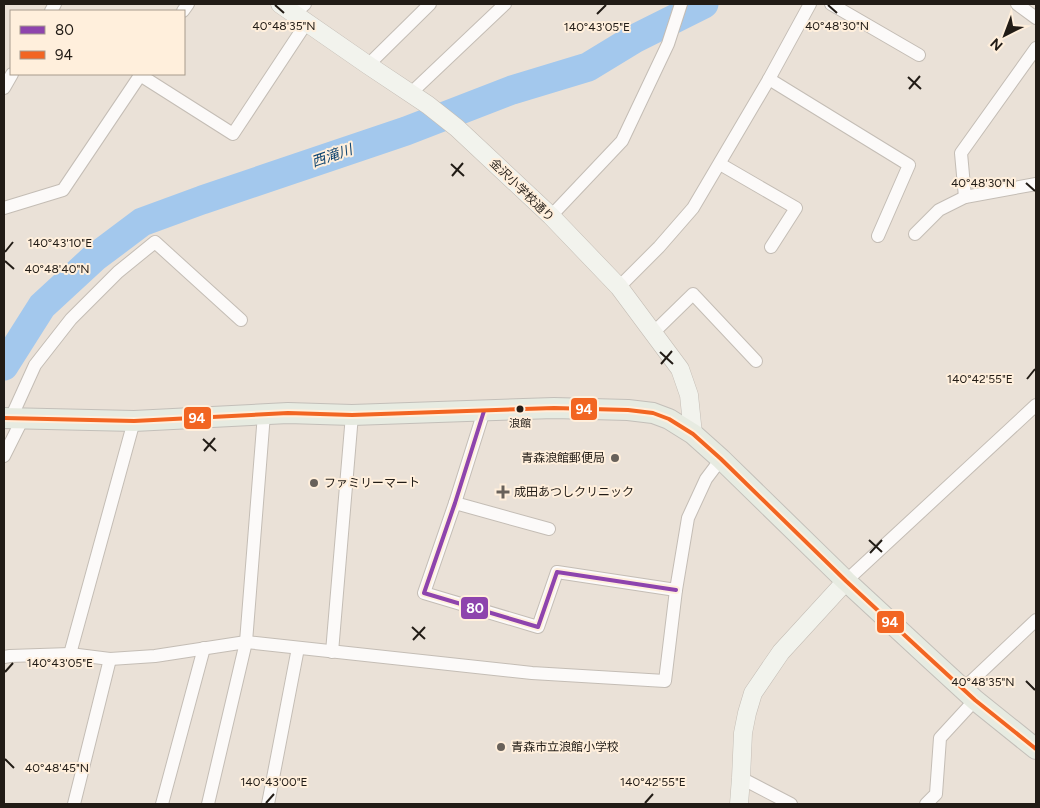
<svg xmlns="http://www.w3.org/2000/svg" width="1040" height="808" font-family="Figtree,'Noto Sans JP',sans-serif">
  <rect width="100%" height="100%" fill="#eae1d7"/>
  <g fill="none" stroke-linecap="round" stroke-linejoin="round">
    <polyline stroke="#a3c8ed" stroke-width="29" points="4,366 42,306 94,258 142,222 202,200 406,131 512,90 588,67 634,39 704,4"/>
    <g stroke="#c4bdb5" stroke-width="14">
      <g id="street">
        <polyline points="831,4 919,55"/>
        <polyline points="1017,4 1036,18"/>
        <polyline points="51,11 55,4"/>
        <polyline points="183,11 188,4"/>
        <polyline points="294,14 305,4"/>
        <polyline points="368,65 430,4"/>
        <polyline points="140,75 233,134 307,22"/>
        <polyline points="769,79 909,165 878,236"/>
        <polyline points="4,88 12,74"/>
        <polyline points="411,93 505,4"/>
        <polyline points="720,164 796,208 771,247"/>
        <polyline points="965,197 961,153 1036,48"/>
        <polyline points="4,208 63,190 141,74"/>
        <polyline points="551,216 622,141 668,44 681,4"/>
        <polyline points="915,234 939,210 965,197 1036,184"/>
        <polyline points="619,287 659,247 693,208 769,79 810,4"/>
        <polyline points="653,333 693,294 756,361"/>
        <polyline points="484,411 455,503 424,593 538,627 557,572 676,590"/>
        <polyline points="11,418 35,365 71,319 118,272 155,242 241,320"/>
        <polyline points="4,456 23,418"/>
        <polyline points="455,503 549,529"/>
        <polyline points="846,581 1036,405"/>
        <polyline points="332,652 352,415"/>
        <polyline points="70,654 134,421"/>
        <polyline points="4,657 10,656 70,654 110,659 155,656 246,642 532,673 665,681 676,590 688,518 706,479 721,459"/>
        <polyline points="963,689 1036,620"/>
        <polyline points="741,778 791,804"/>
        <polyline points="74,804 110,659"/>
        <polyline points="162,804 204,648"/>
        <polyline points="208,804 246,642 264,414"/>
        <polyline points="268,804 298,648"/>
        <polyline points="926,804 936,794 940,738 975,700"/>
      </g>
    </g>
    <g stroke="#c4bdb5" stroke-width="19">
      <g id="secondary">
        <polyline points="280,4 368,65 428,105 457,128 551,216 619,287 680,369 689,395 693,434"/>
        <polyline points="739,804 741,778 743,733 747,713 753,693 781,652 846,581"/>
      </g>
    </g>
    <g stroke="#c3bfb9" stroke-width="22">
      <polyline id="primary" points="4,418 134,421 288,413 352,415 554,408 628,410 653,413 669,419 693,434 721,459 846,581 926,655 975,700 1036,749"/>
    </g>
    <use href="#street" stroke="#fcfaf9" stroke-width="12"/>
    <use href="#secondary" stroke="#f2f3ed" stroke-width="18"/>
    <use href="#primary" stroke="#e7ebe1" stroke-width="20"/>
    <g stroke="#ffefdc" stroke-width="8">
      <polyline id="bus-1" points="484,411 455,503 424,593 538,627 557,572 676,590"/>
    </g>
    <g stroke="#ffefdc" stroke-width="8">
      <polyline id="bus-2" points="4,418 134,421 288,413 352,415 554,408 628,410 653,413 669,419 693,434 721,459 846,581 926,655 975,700 1036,749"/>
    </g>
    <use href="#bus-1" stroke="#8e44ad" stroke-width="4"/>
    <use href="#bus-2" stroke="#f26522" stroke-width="4"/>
  </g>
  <path fill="none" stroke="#221c16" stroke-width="2" d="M275,5L284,13M828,5L837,13M597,14L606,5M908,77L921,89M909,89L920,76M451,164L464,176M452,176L463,163M1026,183L1035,191M5,252L13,242M5,261L14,269M660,352L673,364M661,364L672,351M1027,379L1035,369M203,439L216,451M204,451L215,438M869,540L882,552M870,553L882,540M412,627L425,639M413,640L425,627M5,672L13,663M1026,681L1035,690M5,759L14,768M266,803L274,794M645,803L653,794"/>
  <circle fill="#221c16" stroke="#ffefdc" stroke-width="2" cx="520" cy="409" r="4.5"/>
  <g fill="#68615a" stroke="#ffefdc" stroke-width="2">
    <circle cx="615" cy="458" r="5"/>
    <circle cx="314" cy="483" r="5"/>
    <path d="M500.5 484.5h5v5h5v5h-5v5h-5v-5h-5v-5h5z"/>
    <circle cx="501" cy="747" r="5"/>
  </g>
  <g text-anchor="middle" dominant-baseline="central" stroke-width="4" stroke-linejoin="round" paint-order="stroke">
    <g font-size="11" fill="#221c16" stroke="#ffefdc">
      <text x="520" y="423">浪館</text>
    </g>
    <g font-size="12" fill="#221c16" stroke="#ffefdc">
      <text transform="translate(522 190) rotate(44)">金沢小学校通り</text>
    </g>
    <g font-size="12" fill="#221c16" stroke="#ffefdc" text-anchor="start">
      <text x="605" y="458" text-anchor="end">青森浪館郵便局</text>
      <text x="324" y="483">ファミリーマート</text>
      <text x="514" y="492">成田あつしクリニック</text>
      <text x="511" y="747">青森市立浪館小学校</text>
    </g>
    <g font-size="14" font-style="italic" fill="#0f4571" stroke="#ffefdc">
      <text transform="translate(332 156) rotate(-19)">西滝川</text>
    </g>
  </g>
  <g font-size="12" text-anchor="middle" fill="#221c16" stroke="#ffefdc" stroke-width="4" stroke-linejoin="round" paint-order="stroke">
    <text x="284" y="30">40°48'35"N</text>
    <text x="837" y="30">40°48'30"N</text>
    <text x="597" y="31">140°43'05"E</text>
    <text x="983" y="187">40°48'30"N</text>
    <text x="60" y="247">140°43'10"E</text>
    <text x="57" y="273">40°48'40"N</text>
    <text x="980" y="383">140°42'55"E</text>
    <text x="60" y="667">140°43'05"E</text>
    <text x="983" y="686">40°48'35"N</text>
    <text x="57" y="772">40°48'45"N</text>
    <text x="274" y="786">140°43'00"E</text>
    <text x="653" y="786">140°42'55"E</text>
  </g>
  <g stroke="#ffefdc" stroke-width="2">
    <rect x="570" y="397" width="28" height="24" rx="5" fill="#f26522"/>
    <rect x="183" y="406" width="29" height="24" rx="5" fill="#f26522"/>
    <rect x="460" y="596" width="29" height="24" rx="5" fill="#8e44ad"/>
    <rect x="876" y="610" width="29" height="24" rx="5" fill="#f26522"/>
  </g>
  <g font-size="14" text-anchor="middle" font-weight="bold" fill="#fff">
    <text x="584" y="414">94</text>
    <text x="197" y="423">94</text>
    <text x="475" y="613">80</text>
    <text x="890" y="627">94</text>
  </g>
  <rect width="1040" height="808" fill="none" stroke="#221c16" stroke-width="10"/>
  <rect x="10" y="10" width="175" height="65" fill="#ffefdc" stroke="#a79b8d"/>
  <rect x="20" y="26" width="25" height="8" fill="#8e44ad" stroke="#a79b8d"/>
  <text x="55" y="35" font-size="15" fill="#221c16">80</text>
  <rect x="20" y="51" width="25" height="8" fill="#f26522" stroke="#a79b8d"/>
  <text x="55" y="60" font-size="15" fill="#221c16">94</text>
  <g transform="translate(1005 35) rotate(222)" stroke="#ffefdc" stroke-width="4" paint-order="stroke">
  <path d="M0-4L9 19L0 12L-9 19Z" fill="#221c16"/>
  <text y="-8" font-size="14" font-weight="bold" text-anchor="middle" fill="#221c16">N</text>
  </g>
</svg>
